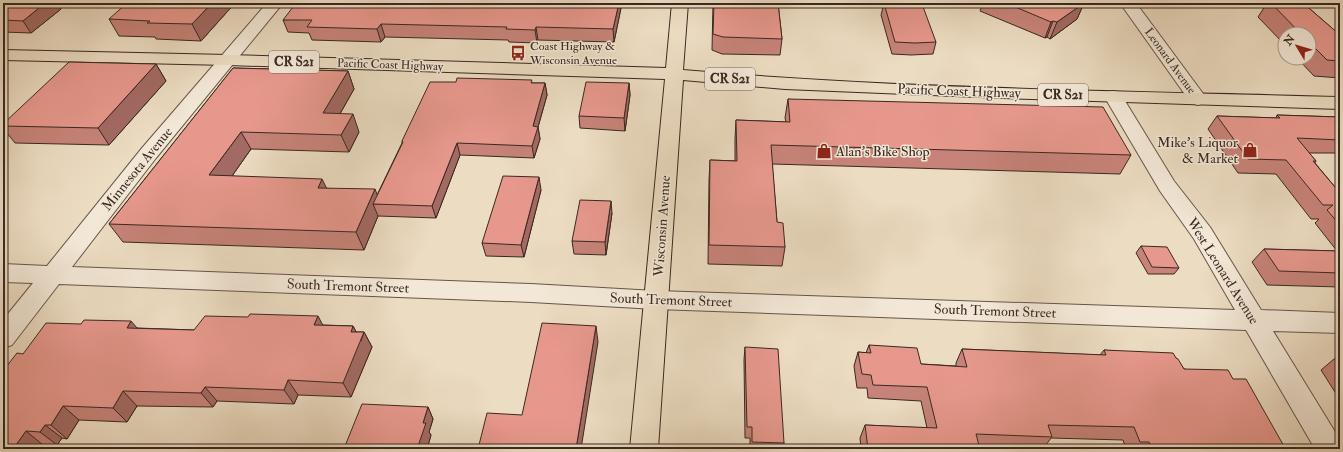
<svg xmlns="http://www.w3.org/2000/svg" width="1343" height="452" font-family="'IM FELL Double Pica',serif">
  <rect width="100%" height="100%" fill="#ecdcc2"/>
  <filter id="stains"><feTurbulence type="fractalNoise" baseFrequency=".005" numOctaves="4"/><feColorMatrix values="0 0 0 0 .2 0 0 0 0 .09 0 0 0 0 .02 0 0 0 .5 -.17"/></filter>
  <radialGradient id="worn" r=".72"><stop offset=".6" stop-color="#630" stop-opacity="0"/><stop offset="1" stop-color="#630" stop-opacity=".3"/></radialGradient>
  <g fill="none" stroke-linecap="round" stroke-linejoin="round">
    <g stroke="#665549" stroke-width="2">
      <g id="minor">
        <polygon points="267,3 283,3 156,158 72,267 531,284 656,291 1235,310 1194,239 1160,191 1104,96 1107,92 1113,91 1119,92 1122,96 1174,181 1210,227 1261,310 1340,313 1340,333 1273,331 1340,440 1340,449 1315,449 1246,330 656,309 531,302 59,284 12,345 3,348 3,320 33,283 3,282 3,264 47,266 142,148"/>
        <polygon points="1120,3 1136,3 1207,99 1205,103 1198,105 1191,103"/>
      </g>
    </g>
    <g stroke="#392821" stroke-width="2">
      <path id="major" d="M672,3H688L683,70C902,89 1121,91 1340,97V109L1003,98L785,89L683,80L658,449H630L665,79L228,65L3,60V50L228,55L666,68Z"/>
    </g>
    <use href="#minor" fill="#f3e8d7" fill-rule="evenodd"/>
    <use href="#major" fill="#ecdcc2" fill-rule="evenodd"/>
  </g>
  <g fill="#c78379" stroke="#392821">
    <polygon points="3,3 57,3 61,9 31,33 3,32"/>
    <polygon points="235,3 201,41 156,39 155,37 119,36 109,19"/>
    <polygon points="487,3 622,3 614,42 538,40 537,43 509,42 508,40 385,37 381,42 312,40 309,33 288,32 283,20 486,4"/>
    <polygon points="713,3 778,3 782,39 780,55 722,54 712,50"/>
    <polygon points="884,3 936,42 933,54 911,55 892,54 881,15"/>
    <polygon points="983,3 1084,3 1077,19 1050,39 1047,37 1045,38 980,11"/>
    <polygon points="1267,3 1303,3 1340,35 1340,78 1314,76 1297,58 1309,58 1309,34 1285,34 1285,45 1258,17"/>
    <polygon points="156,64 166,81 109,145 15,143 3,128 3,124"/>
    <polygon points="233,68 348,71 354,89 340,114 359,132 349,152 251,149 232,176 377,195 402,143 402,141 532,83 545,83 547,95 538,127 540,139 534,158 460,155 436,218 378,216 364,250 123,242 109,224"/>
    <polygon points="629,83 630,95 625,131 580,128 579,116"/>
    <polygon points="788,99 1131,155 1120,174 772,164 777,222 785,247 782,266 708,264 709,180 710,160 735,161 735,139 736,120 786,122 785,118"/>
    <polygon points="1277,115 1340,117 1340,153 1309,153 1316,161 1315,163 1340,193 1340,287 1267,285 1252,262 1264,249 1337,251 1315,223 1319,219 1311,219 1276,174 1238,173 1208,129 1217,116 1276,118"/>
    <polygon points="541,190 524,257 486,256 482,243"/>
    <polygon points="612,213 606,255 574,254 572,241"/>
    <polygon points="1141,246 1179,268 1174,274 1148,274 1136,253"/>
    <polygon points="323,325 353,326 356,332 364,332 372,347 351,397 298,395 294,404 217,401 213,407 137,406 127,422 79,420 67,439 62,438 57,445 43,445 40,449 3,449 23,354 137,328 194,330"/>
    <polygon points="869,345 921,364 956,366 956,363 962,349 1100,355 1104,350 1176,358 1184,369 1233,379 1285,448 1291,449 1126,449 1123,440 1051,438 1043,449 1020,449 979,447 980,449 861,449 860,438 865,425 927,428 921,401 868,398 867,388 857,388 854,366 858,352 866,353"/>
    <polygon points="745,347 784,443 783,449 750,449 750,438 745,438 744,360"/>
    <polygon points="1340,354 1340,400 1321,370"/>
    <polygon points="428,407 433,419 429,432 431,435 427,449 347,449 345,446"/>
  </g>
  <g fill="#a26a63" stroke="#392821">
    <polygon points="45,3 57,3 61,9 31,33 23,21"/>
    <polygon points="212,3 235,3 201,41 192,24"/>
    <polygon points="619,3 622,3 614,42 613,29"/>
    <polygon points="1084,3 1077,19 1050,39 1057,22"/>
    <polygon points="1053,21 1047,37 1045,38 1051,22"/>
    <polygon points="381,24 385,37 381,42 377,29"/>
    <polygon points="536,27 538,40 537,43 535,30"/>
    <polygon points="156,64 166,81 109,145 98,128"/>
    <polygon points="348,71 354,89 330,131 323,113"/>
    <polygon points="545,83 547,95 538,127 540,139 534,158 532,146 533,126"/>
    <polygon points="629,83 630,95 625,131 624,118"/>
    <polygon points="353,114 359,132 349,152 341,135"/>
    <polygon points="241,132 251,149 220,193 209,175"/>
    <polygon points="457,143 460,155 436,218 432,206"/>
    <polygon points="539,177 541,190 524,257 521,245"/>
    <polygon points="322,179 331,197 318,188"/>
    <polygon points="375,189 381,204 373,204 378,216 364,250 356,232"/>
    <polygon points="611,201 612,213 606,255 605,242"/>
    <polygon points="318,316 326,331 314,325"/>
    <polygon points="131,321 144,336 127,328"/>
    <polygon points="353,326 361,341 364,332 372,347 351,397 343,383 351,332"/>
    <polygon points="596,326 598,342 581,449 576,449"/>
    <polygon points="288,380 298,395 294,404 284,390"/>
    <polygon points="205,387 217,401 213,407 201,393"/>
    <polygon points="123,391 137,406 127,422 113,408"/>
    <polygon points="63,406 79,420 67,439 51,425"/>
    <polygon points="428,407 433,419 429,432 431,435 427,449 417,449 423,423"/>
    <polygon points="45,425 62,438 57,445 40,432"/>
    <polygon points="26,431 43,445 40,449 13,449"/>
  </g>
  <g fill="#e7988d" stroke="#392821">
    <polygon points="3,3 45,3 23,21 3,20"/>
    <polygon points="127,3 212,3 192,24 147,23 150,21 109,19"/>
    <polygon points="296,3 438,3 486,4 487,3 619,3 613,29 536,27 535,30 506,29 507,27 381,24 377,29 307,27 312,20 283,20"/>
    <polygon points="714,3 778,3 782,39 723,37 713,34"/>
    <polygon points="884,3 922,4 936,42 915,43 895,42"/>
    <polygon points="1006,3 1084,3 1057,22 1053,21 1051,22"/>
    <polygon points="1271,3 1303,3 1340,35 1340,61 1327,60 1309,42 1309,34 1301,34"/>
    <polygon points="69,62 156,64 98,128 3,126 3,124"/>
    <polygon points="233,68 348,71 323,113 353,114 341,135 241,132 209,175 322,179 318,188 375,189 356,232 109,224"/>
    <polygon points="457,78 532,80 531,83 545,83 533,126 538,127 532,146 457,143 432,206 373,204 403,142 402,141 430,82 456,82"/>
    <polygon points="586,82 629,83 624,118 579,116"/>
    <polygon points="788,99 1103,107 1131,155 771,145 777,222 783,223 785,247 709,245 710,160 737,161 736,120 790,122"/>
    <polygon points="1277,115 1340,117 1340,140 1297,138 1316,161 1313,161 1340,193 1340,225 1327,210 1333,205 1323,205 1286,160 1248,159 1217,116 1280,118"/>
    <polygon points="503,176 539,177 521,245 482,243"/>
    <polygon points="580,200 611,201 605,242 572,241"/>
    <polygon points="1141,246 1167,247 1179,268 1152,267"/>
    <polygon points="1264,249 1340,251 1340,273 1279,271"/>
    <polygon points="250,314 318,316 314,325 353,326 351,332 364,332 343,383 288,380 284,390 205,387 201,393 123,391 113,408 63,406 51,425 45,425 40,432 26,431 13,449 3,449 3,371 17,353 23,354 46,323 81,324 84,320 131,321 127,328 194,330 205,316 248,317"/>
    <polygon points="542,323 596,326 576,449 478,449 487,413 522,415"/>
    <polygon points="869,345 917,348 921,364 967,367 962,349 1106,355 1104,350 1173,353 1176,358 1178,359 1184,369 1228,370 1233,379 1246,379 1285,448 1291,448 1291,449 1152,449 1149,442 1140,442 1134,427 1048,425 1052,437 976,434 980,449 868,449 865,425 937,428 927,387 873,385 871,375 862,374 858,352 871,353"/>
    <polygon points="745,347 778,349 784,443 752,442 752,427 747,427"/>
    <polygon points="362,404 428,407 423,423 426,423 417,449 395,449 345,446"/>
  </g>
  <defs>
    <g id="bus-bare" transform="scale(1.2)"><path d="M-5-6H5V4H4V6H2V4H-2V6H-4V4H-5ZM-3.5-4V0h7V-4ZM-3.5 1.2v1.5H-2V1.2ZM2 1.2v1.5H3.5V1.2Z" fill="#8f2418" stroke="#f3e8d7" stroke-width="2.5" paint-order="stroke"/></g>
    <g id="shop-bare" transform="scale(1.2)"><path d="M-5-2.5h2.3a2.7 3.5 0 0 1 5.4 0H5L5.5 6h-11ZM-1.5-2.5h3a1.5 2.3 0 0 0-3 0Z" fill="#8f2418" stroke="#f3e8d7" stroke-width="2.5" paint-order="stroke"/></g>
  </defs>
  <g fill-rule="evenodd">
    <use href="#bus-bare" x="518" y="53"/>
    <use href="#shop-bare" x="1250" y="150"/>
    <use href="#shop-bare" x="824" y="151"/>
  </g>
  <g text-anchor="middle" dominant-baseline="central" stroke-width="3" stroke-linejoin="round" paint-order="stroke">
    <g font-size="12" fill="#392821" stroke="#f3e8d7" text-anchor="start">
      <text x="530" y="46">Coast Highway &amp;<tspan x="530" dy="14">Wisconsin Avenue</tspan></text>
    </g>
    <g font-size="12" fill="#392821" stroke="#f3e8d7">
      <text transform="translate(1170 61) rotate(54)">Leonard Avenue</text>
      <text transform="translate(390 65) rotate(2)">Pacific Coast Highway</text>
    </g>
    <g fill="#f3e8d7" stroke="#716258" stroke-width="1">
      <rect x="269" y="51" width="50" height="22" rx="3"/>
      <rect x="705" y="68" width="50" height="22" rx="3"/>
      <rect x="1038" y="84" width="50" height="22" rx="3"/>
    </g>
    <g font-size="13" font-weight="bold" fill="#392821">
      <text x="294" y="62">CR S21</text>
      <text x="730" y="79">CR S21</text>
      <text x="1063" y="95">CR S21</text>
    </g>
    <g font-size="14" fill="#392821" stroke="#f3e8d7">
      <text transform="translate(959 91) rotate(2)">Pacific Coast Highway</text>
      <text transform="translate(137 169) rotate(-51)">Minnesota Avenue</text>
      <text transform="translate(662 226) rotate(-86)">Wisconsin Avenue</text>
      <text transform="translate(1223 271) rotate(58)">West Leonard Avenue</text>
      <text transform="translate(348 286) rotate(2)">South Tremont Street</text>
      <text transform="translate(671 300) rotate(2)">South Tremont Street</text>
      <text transform="translate(995 311) rotate(2)">South Tremont Street</text>
    </g>
    <g font-size="14" fill="#392821" stroke="#f3e8d7" text-anchor="end">
      <text x="1238" y="142">Mike's Liquor<tspan x="1238" dy="16">&amp; Market</tspan></text>
      <text x="836" y="151" text-anchor="start">Alan's Bike Shop</text>
    </g>
  </g>
  <rect width="1343" height="452" fill="none" stroke="#ecdcc2" stroke-width="16"/>
  <rect x="4" y="4" width="1335" height="444" fill="none" stroke="#392821" stroke-width="2"/>
  <rect x="8" y="8" width="1327" height="436" fill="none" stroke="#392821"/>
  <g transform="translate(1297 46) rotate(308)"><circle r="19" fill="#f3e8d7" stroke="#a99b8e"/>
  <path d="M0-3L7 15L0 10L-7 15Z" fill="#8f2418"/>
  <text y="-6" font-size="11" font-weight="bold" text-anchor="middle" fill="#392821">N</text>
  </g>
  <rect width="100%" height="100%" filter="url(#stains)"/>
  <rect width="100%" height="100%" fill="url(#worn)"/>
</svg>
